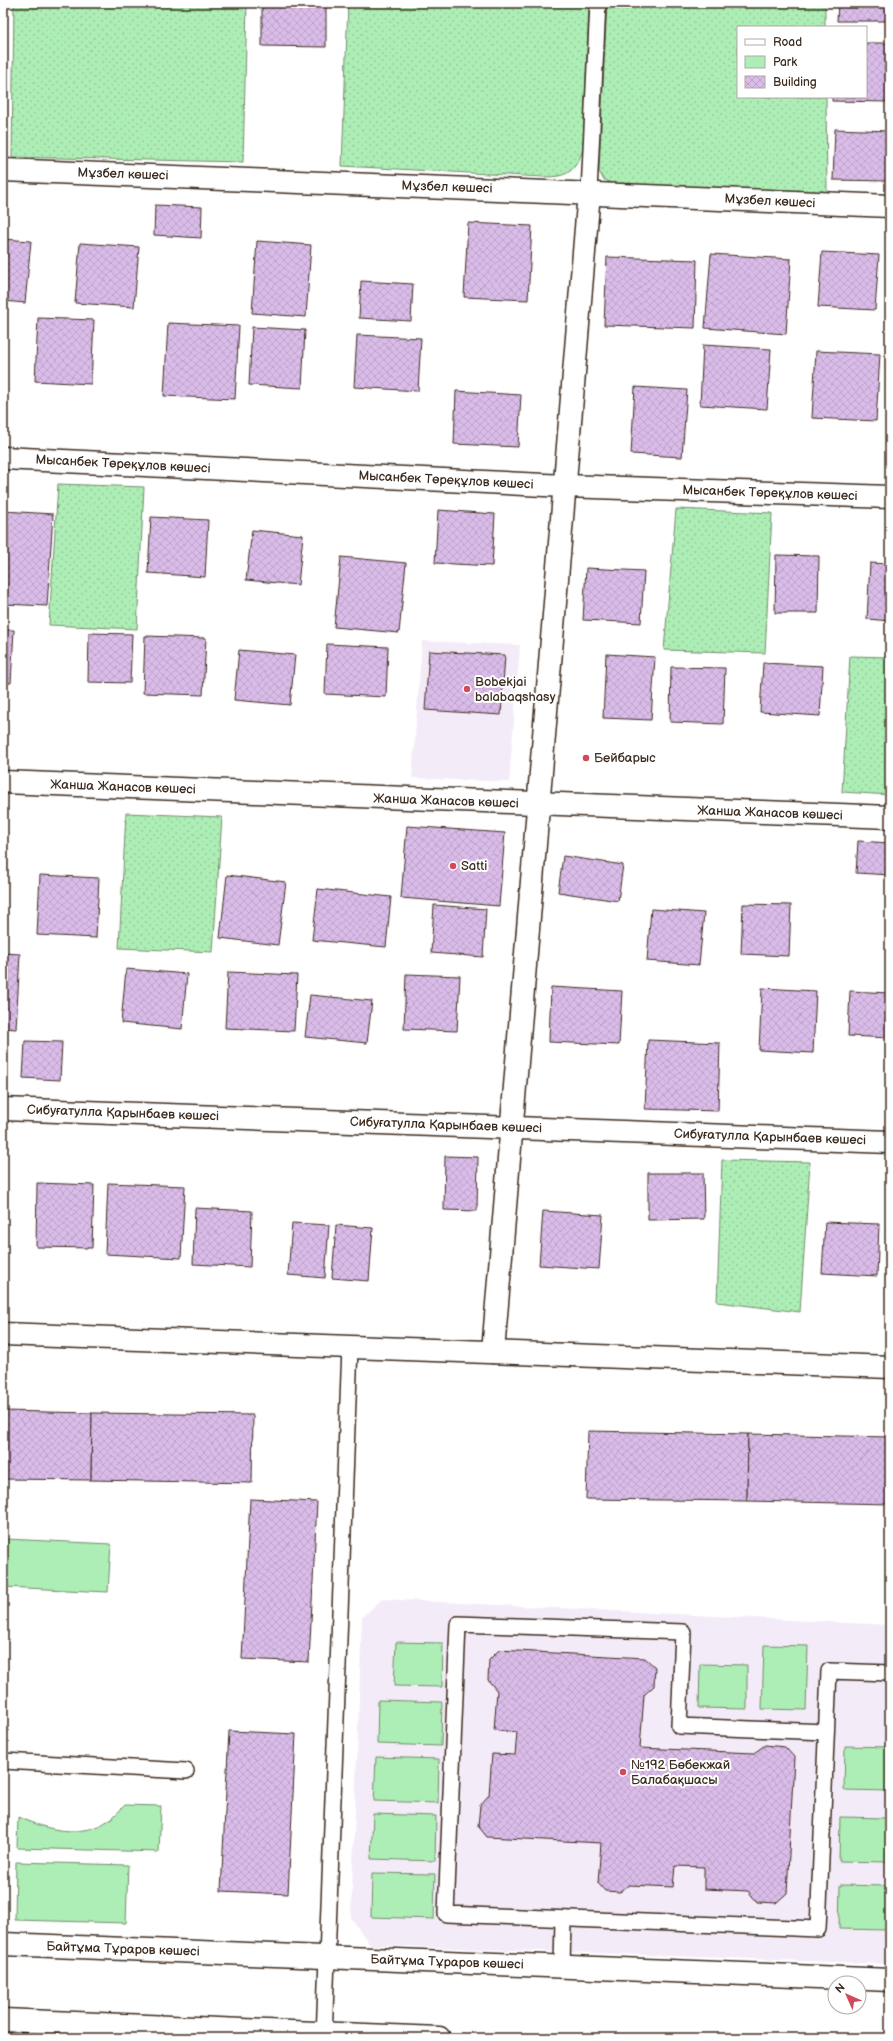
<svg xmlns="http://www.w3.org/2000/svg" width="893" height="2041" font-family="'Balsamiq Sans',sans-serif">
  <defs>
    <pattern id="grass-dots" width="8" height="8" patternUnits="userSpaceOnUse"><rect width="8" height="8" fill="#adedb6"/><path d="M2 2h.1M6 6h.1" fill="none" stroke="#96cb9c" stroke-width="1.8" stroke-linecap="round"/></pattern>
    <pattern id="building-cross-hatch" width="8" height="8" patternUnits="userSpaceOnUse"><rect width="8" height="8" fill="#dabce9"/><path d="M0 0l8 8M0 8l8-8" fill="none" stroke="#bca2c7"/></pattern>
  </defs>
  <rect width="100%" height="100%" fill="#fff"/>
  <filter id="ink" filterUnits="userSpaceOnUse"><feTurbulence type="fractalNoise" baseFrequency=".025" numOctaves="2"/><feDisplacementMap in="SourceGraphic" scale="8" xChannelSelector="R" yChannelSelector="G"/><feConvolveMatrix kernelMatrix="1 2 1 2 8 2 1 2 1" color-interpolation-filters="sRGB"/></filter>
  <g filter="url(#ink)">
    <g fill="#f4ebf8">
      <polygon points="422,641 520,645 509,782 412,778"/>
      <polygon points="382,1599 890,1625 890,1964 370,1945 351,1918 362,1617"/>
    </g>
    <g fill="url(#grass-dots)" stroke="#748c6a">
      <polygon points="14,3 247,3 243,162 12,157"/>
      <path d="M348,3H589L583,150C574,173 567,177 543,177L342,166Z"/>
      <polygon points="607,3 825,3 825,27 738,27 738,97 826,97 827,193 617,186 603,179 599,171"/>
      <polygon points="58,484 144,487 137,629 49,625"/>
      <polygon points="676,509 772,513 765,653 664,650"/>
      <polygon points="850,656 890,657 890,795 842,792"/>
      <polygon points="126,813 222,817 213,952 119,948"/>
      <polygon points="722,1160 810,1162 800,1312 717,1302"/>
    </g>
    <g fill="#adedb6" stroke="#748c6a">
      <polygon points="6,1539 111,1544 108,1592 4,1587"/>
      <polygon points="396,1642 443,1643 442,1687 394,1686"/>
      <polygon points="764,1645 808,1646 806,1710 762,1709"/>
      <polygon points="700,1664 747,1665 747,1709 699,1708"/>
      <polygon points="378,1700 442,1702 441,1746 377,1744"/>
      <polygon points="845,1746 890,1747 890,1791 844,1790"/>
      <polygon points="376,1757 439,1759 438,1803 374,1801"/>
      <path d="M125,1805L161,1806L159,1852L17,1848L18,1817C47,1830 81,1839 109,1820C115,1816 120,1810 125,1805Z"/>
      <polygon points="373,1814 436,1816 435,1861 371,1859"/>
      <polygon points="840,1817 888,1818 887,1862 839,1861"/>
      <polygon points="16,1862 128,1865 126,1923 15,1920"/>
      <polygon points="372,1873 435,1874 434,1919 371,1917"/>
      <polygon points="840,1885 888,1886 887,1930 839,1929"/>
    </g>
    <g fill="url(#building-cross-hatch)" stroke="#3b2a1e">
      <polygon points="262,3 326,3 326,47 262,46"/>
      <polygon points="838,3 890,3 890,21 837,21"/>
      <polygon points="866,43 890,43 890,102 832,101 832,97 866,97"/>
      <polygon points="835,129 890,131 890,181 833,180"/>
      <polygon points="155,205 202,207 201,238 154,235"/>
      <polygon points="468,223 532,226 528,300 464,297"/>
      <polygon points="3,239 31,241 25,303 3,301"/>
      <polygon points="257,241 311,245 306,317 252,313"/>
      <polygon points="80,243 139,247 134,307 75,303"/>
      <polygon points="822,252 879,255 875,310 818,307"/>
      <polygon points="711,254 791,259 786,334 705,328"/>
      <polygon points="607,257 697,260 695,328 604,325"/>
      <polygon points="361,281 413,284 411,321 359,318"/>
      <polygon points="38,318 94,320 91,384 35,381"/>
      <polygon points="168,323 239,326 235,399 164,396"/>
      <polygon points="252,327 305,330 302,388 249,385"/>
      <polygon points="357,335 421,338 418,391 354,387"/>
      <polygon points="703,345 771,349 767,409 700,405"/>
      <polygon points="816,351 880,354 876,421 812,418"/>
      <polygon points="635,387 687,390 682,457 631,454"/>
      <polygon points="456,391 521,395 518,447 454,444"/>
      <polygon points="438,510 495,514 492,566 435,563"/>
      <polygon points="3,511 53,514 47,606 3,604"/>
      <polygon points="151,517 208,520 205,577 148,573"/>
      <polygon points="252,530 303,535 298,585 246,580"/>
      <polygon points="776,555 819,556 818,613 775,613"/>
      <polygon points="341,557 406,563 399,633 334,627"/>
      <polygon points="870,563 890,564 890,621 867,619"/>
      <polygon points="586,568 644,571 641,623 583,620"/>
      <polygon points="3,630 14,630 11,683 3,683"/>
      <polygon points="89,633 132,634 130,683 88,682"/>
      <polygon points="145,636 206,638 203,695 143,693"/>
      <polygon points="327,644 388,647 386,697 325,694"/>
      <polygon points="239,650 295,655 290,705 234,700"/>
      <polygon points="429,651 505,655 501,715 425,710"/>
      <polygon points="606,654 655,657 651,720 603,718"/>
      <polygon points="763,663 823,666 820,716 760,712"/>
      <polygon points="671,667 725,668 723,724 670,722"/>
      <polygon points="407,826 505,833 499,906 401,898"/>
      <polygon points="858,841 890,843 890,875 856,873"/>
      <polygon points="563,856 623,865 618,901 558,892"/>
      <polygon points="40,875 99,878 96,938 37,935"/>
      <polygon points="227,875 286,882 278,945 220,938"/>
      <polygon points="318,889 391,897 386,947 312,940"/>
      <polygon points="743,904 791,905 789,956 741,954"/>
      <polygon points="434,905 486,909 483,957 431,953"/>
      <polygon points="651,909 704,913 699,965 647,961"/>
      <polygon points="3,953 20,954 16,1029 3,1028"/>
      <polygon points="126,969 187,974 182,1029 121,1023"/>
      <polygon points="228,972 297,975 294,1031 225,1028"/>
      <polygon points="406,974 460,976 457,1031 404,1029"/>
      <polygon points="551,987 622,991 619,1045 549,1042"/>
      <polygon points="762,988 816,991 813,1053 759,1050"/>
      <polygon points="850,991 890,993 890,1038 848,1036"/>
      <polygon points="310,995 372,1001 367,1043 305,1037"/>
      <polygon points="648,1040 720,1043 718,1111 645,1109"/>
      <polygon points="25,1041 62,1042 60,1080 23,1078"/>
      <polygon points="445,1156 478,1157 477,1211 444,1210"/>
      <polygon points="648,1173 703,1173 704,1219 648,1220"/>
      <polygon points="37,1183 94,1185 92,1248 36,1247"/>
      <polygon points="108,1183 185,1186 181,1258 105,1254"/>
      <polygon points="195,1208 252,1211 250,1267 193,1264"/>
      <polygon points="543,1211 603,1215 599,1269 539,1265"/>
      <polygon points="825,1222 879,1224 877,1276 822,1273"/>
      <polygon points="292,1223 329,1225 325,1278 288,1275"/>
      <polygon points="336,1225 373,1228 369,1281 332,1278"/>
      <polygon points="3,1411 92,1413 91,1480 3,1479"/>
      <polygon points="92,1413 253,1415 252,1483 91,1480"/>
      <polygon points="588,1431 748,1434 747,1501 586,1499"/>
      <polygon points="748,1434 890,1437 890,1504 747,1501"/>
      <polygon points="250,1499 317,1502 309,1662 242,1659"/>
      <polygon points="499,1650 645,1658 655,1667 654,1686 644,1695 640,1748 754,1753 765,1745 785,1747 794,1757 787,1893 776,1903 757,1902 748,1891 704,1889 704,1867 675,1866 673,1887 629,1885 620,1892 605,1891 598,1883 601,1843 487,1837 478,1826 480,1805 489,1795 492,1754 515,1755 517,1732 494,1730 497,1691 488,1680 489,1660"/>
      <polygon points="229,1731 296,1734 288,1894 221,1891"/>
    </g>
    <g fill="none" stroke-linecap="round" stroke-linejoin="round">
      <g stroke="#3b2a1e" stroke-width="18">
        <g id="lane">
          <polyline points="589,192 598,3"/>
          <polyline points="826,1732 679,1726 683,1632 458,1624 446,1914 818,1929 829,1671 890,1673"/>
          <polyline points="3,1761 186,1771"/>
          <polyline points="562,1967 563,1919"/>
          <polyline points="324,2038 350,1347"/>
        </g>
      </g>
      <g stroke="#3b2a1e" stroke-width="25">
        <g id="street">
          <polyline points="3,782 890,817"/>
          <polyline points="3,1109 890,1142"/>
          <polyline points="3,1334 890,1367"/>
          <polyline points="493,1352 589,192"/>
          <polyline points="3,1944 890,1980"/>
          <polyline points="3,2020 439,2038"/>
        </g>
      </g>
      <g stroke="#3b2a1e" stroke-width="25">
        <g id="secondary">
          <polyline points="3,170 890,206"/>
          <polyline points="3,458 565,486 890,497"/>
        </g>
      </g>
      <use href="#lane" stroke="#fff" stroke-width="15"/>
      <use href="#street" stroke="#fff" stroke-width="22"/>
      <use href="#secondary" stroke="#fff" stroke-width="22"/>
    </g>
  </g>
  <g fill="#d1495b" stroke="#fff" stroke-width="1.5">
    <circle cx="467" cy="689" r="4"/>
    <circle cx="586" cy="758" r="4"/>
    <circle cx="453" cy="866" r="4"/>
    <circle cx="623" cy="1772" r="4"/>
  </g>
  <g text-anchor="middle" dominant-baseline="central" stroke-width="4" stroke-linejoin="round" paint-order="stroke">
    <g font-size="13" fill="#3b2a1e" stroke="#fff">
      <text transform="translate(123 174) rotate(2)">Мұзбел көшесі</text>
      <text transform="translate(447 187) rotate(2)">Мұзбел көшесі</text>
      <text transform="translate(770 201) rotate(3)">Мұзбел көшесі</text>
      <text transform="translate(123 464) rotate(3)">Мысанбек Төреқұлов көшесі</text>
      <text transform="translate(446 480) rotate(3)">Мысанбек Төреқұлов көшесі</text>
      <text transform="translate(770 493) rotate(2)">Мысанбек Төреқұлов көшесі</text>
      <text transform="translate(123 787) rotate(2)">Жанша Жанасов көшесі</text>
      <text transform="translate(446 801) rotate(2)">Жанша Жанасов көшесі</text>
      <text transform="translate(770 813) rotate(2)">Жанша Жанасов көшесі</text>
      <text transform="translate(123 1113) rotate(2)">Сибуғатулла Қарынбаев көшесі</text>
      <text transform="translate(446 1125) rotate(2)">Сибуғатулла Қарынбаев көшесі</text>
      <text transform="translate(770 1137) rotate(2)">Сибуғатулла Қарынбаев көшесі</text>
      <text transform="translate(123 1949) rotate(2)">Байтұма Тұраров көшесі</text>
      <text transform="translate(447 1962) rotate(2)">Байтұма Тұраров көшесі</text>
    </g>
    <g font-size="13" fill="#3b2a1e" stroke="#fff" text-anchor="start">
      <text x="475" y="682">Bobekjai<tspan x="475" dy="15">balabaqshasy</tspan></text>
      <text x="594" y="758">Бейбарыс</text>
      <text x="461" y="866">Satti</text>
      <text x="631" y="1765">№192 Бөбекжай<tspan x="631" dy="15">Балабақшасы</tspan></text>
    </g>
  </g>
  <rect width="893" height="2041" fill="none" stroke="#fff" stroke-width="16"/>
  <rect x="8" y="8" width="877" height="2025" fill="none" stroke="#3b2a1e" stroke-width="1.5" filter="url(#ink)"/>
  <rect x="737" y="26" width="130" height="72" fill="#ffffff" stroke="#b1aaa5"/>
  <rect x="745" y="39" width="20" height="6" fill="#ffffff" stroke="#b1aaa5"/>
  <text x="773" y="46" font-size="12" fill="#3b2a1e">Road</text>
  <rect x="745" y="56" width="20" height="12" fill="#adedb6" stroke="#b1aaa5"/>
  <text x="773" y="66" font-size="12" fill="#3b2a1e">Park</text>
  <rect x="745" y="76" width="20" height="12" fill="url(#building-cross-hatch)" stroke="#b1aaa5"/>
  <text x="773" y="86" font-size="12" fill="#3b2a1e">Building</text>
  <g transform="translate(847 1995) rotate(315)"><circle r="19" fill="#ffffff" stroke="#b1aaa5"/>
  <path d="M0-3L7 15L0 10L-7 15Z" fill="#d1495b"/>
  <text y="-6" font-size="11" font-weight="bold" text-anchor="middle" fill="#3b2a1e">N</text>
  </g>
</svg>
